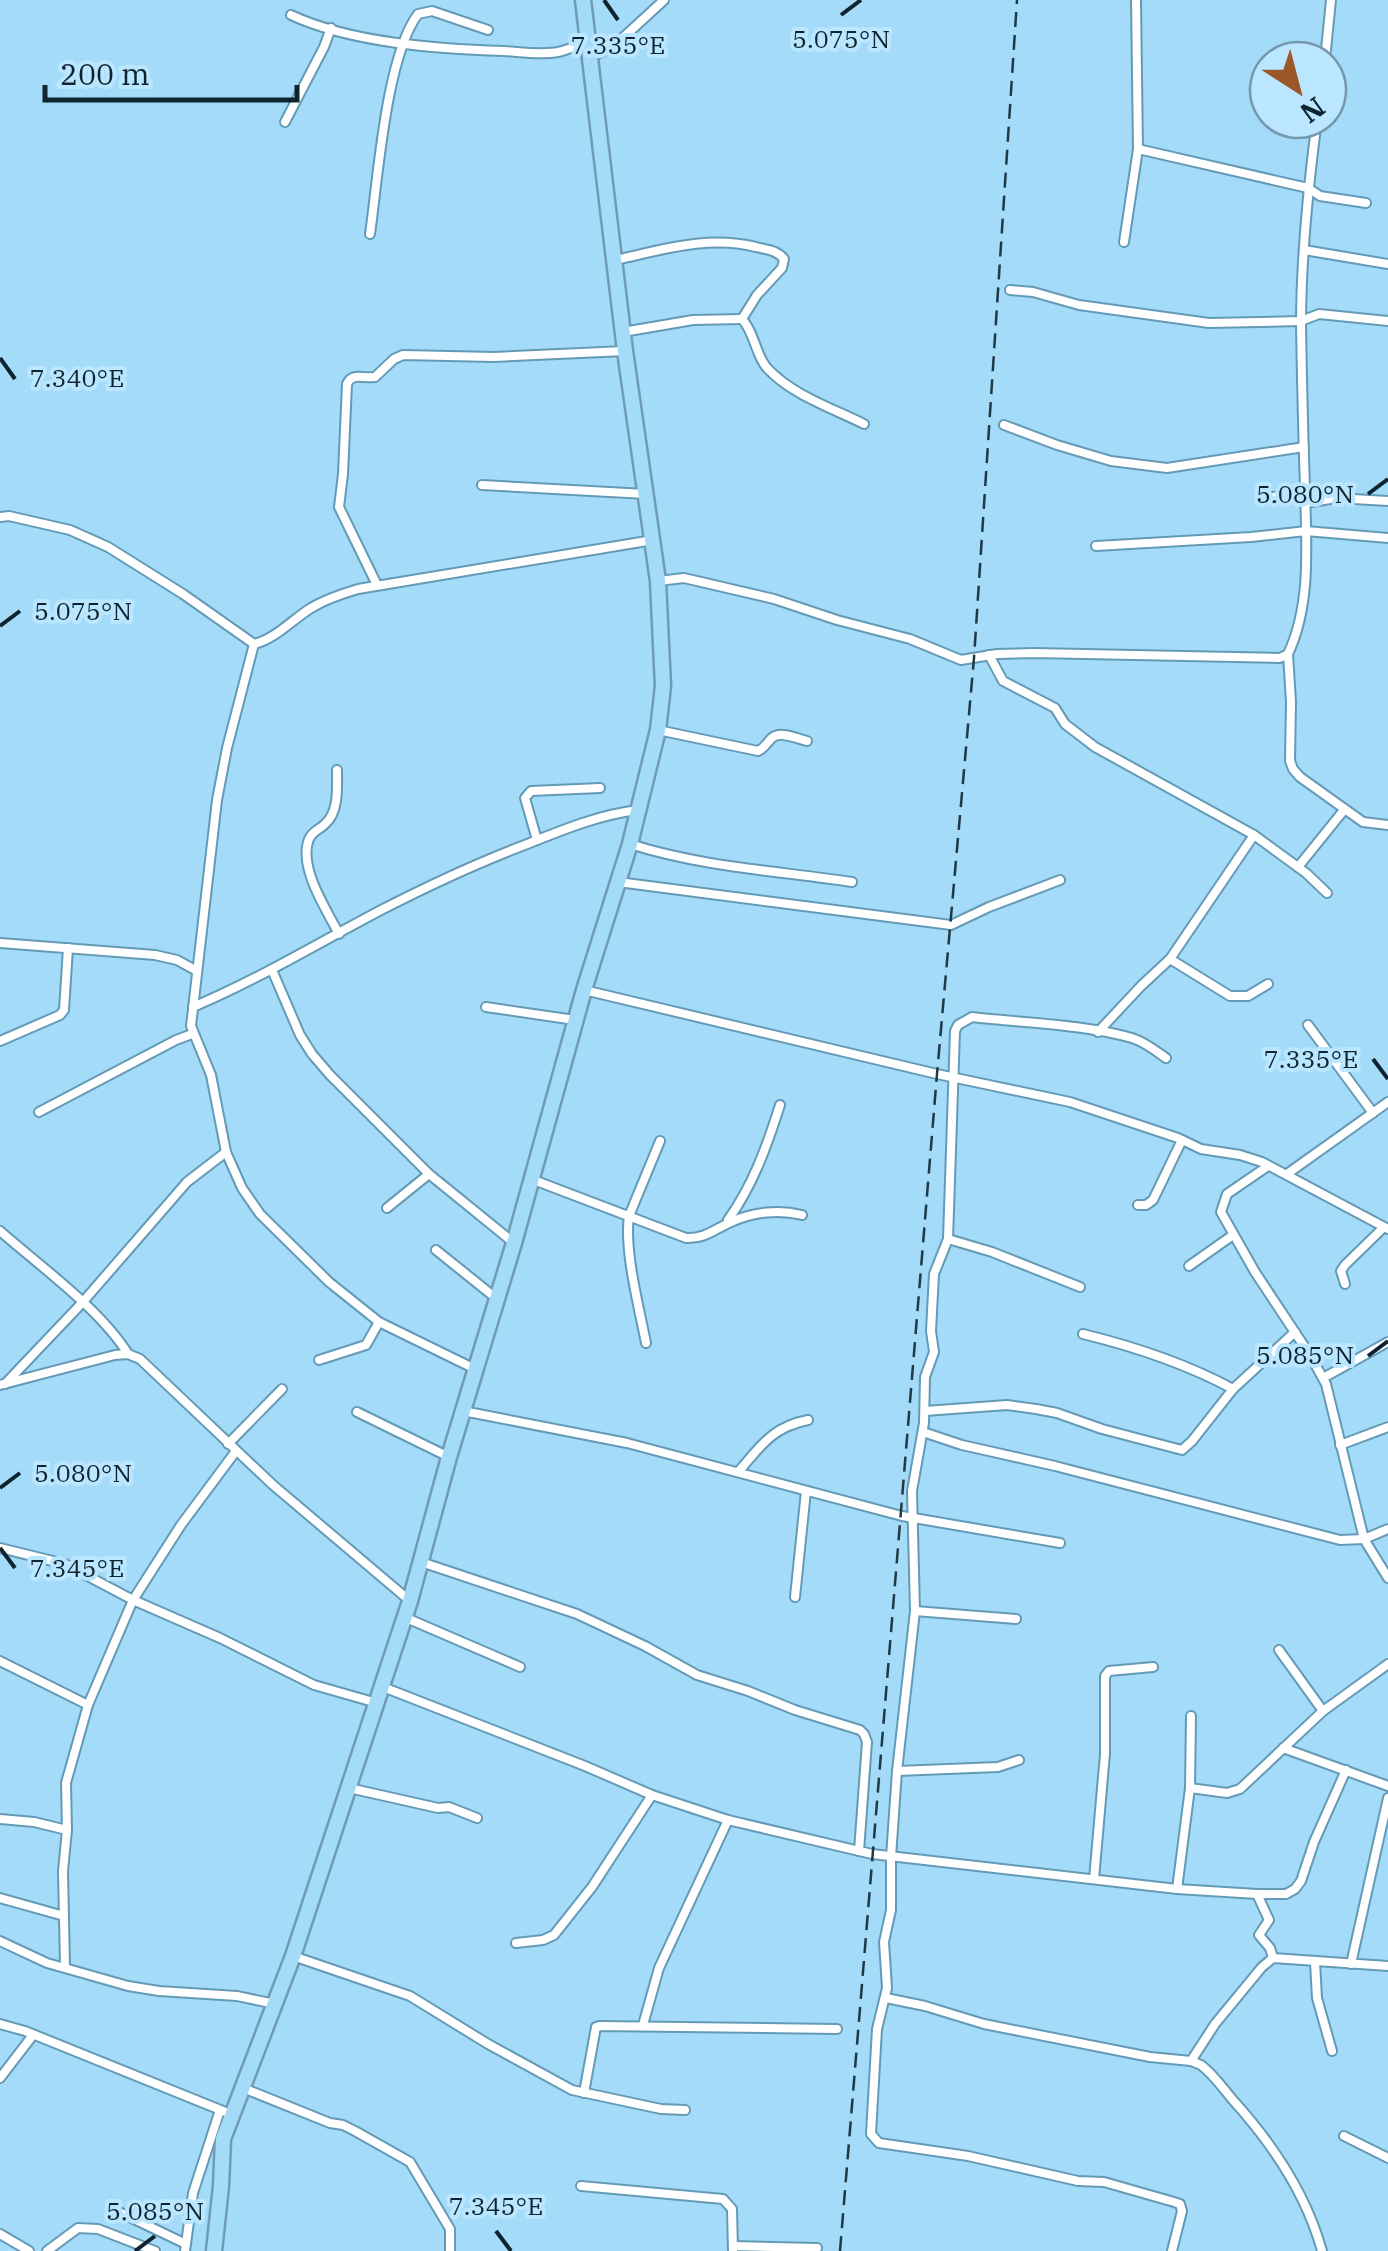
<svg xmlns="http://www.w3.org/2000/svg" width="1388" height="2251" font-family="'IBM Plex Serif',serif">
  <rect width="100%" height="100%" fill="#a3dbf9"/>
  <g fill="none" stroke-linecap="round" stroke-linejoin="round">
    <g stroke="#649ab6" stroke-width="12">
      <g id="street">
        <path d="M291,15C351,43 438,49 504,51C521,52 541,55 558,52C568,50 578,45 587,42"/>
        <polyline points="589,58 614,46 664,0"/>
        <polyline points="1325,60 1331,0"/>
        <polyline points="285,122 324,47 331,28"/>
        <polyline points="1138,149 1308,188 1320,196 1366,203"/>
        <path d="M370,234C378,178 386,57 418,14L432,11L488,30"/>
        <polyline points="1124,242 1138,149 1136,0"/>
        <polyline points="1304,250 1388,264"/>
        <path d="M615,260C662,250 707,235 756,247C767,250 777,250 784,259L782,268L757,295L742,319"/>
        <polyline points="1010,290 1033,292 1079,305 1209,323 1301,321 1319,314 1388,321"/>
        <path d="M742,319C755,333 755,354 767,368C792,395 832,408 864,424"/>
        <polyline points="623,332 693,320 742,319"/>
        <polyline points="1004,425 1057,445 1111,461 1167,468 1304,447"/>
        <polyline points="482,485 646,494"/>
        <polyline points="1265,498 1305,493"/>
        <polyline points="1306,503 1336,498 1388,501"/>
        <path d="M0,517L9,516L70,530L108,547L183,594L254,644C275,639 292,620 311,608C326,599 341,594 358,589L653,540"/>
        <polyline points="1096,546 1251,537 1306,531 1388,538"/>
        <path d="M658,581L684,578L774,599L837,620L910,639L961,660L997,654L1034,653L1280,658L1288,654C1312,603 1306,542 1305,487C1303,434 1302,380 1301,326C1301,257 1308,188 1317,120"/>
        <path d="M377,585L339,507L343,474L347,384C352,372 363,379 375,377L394,359L403,355L494,357L625,351"/>
        <polyline points="254,644 227,748 217,800 191,1026 211,1075 226,1152 242,1188 260,1214 329,1282 379,1322 475,1369"/>
        <polyline points="1288,654 1291,702 1290,761 1293,769 1300,777 1363,822 1388,825"/>
        <polyline points="989,655 1003,681 1055,708 1065,724 1095,747 1254,835 1306,873 1327,893"/>
        <path d="M658,730L758,751C767,747 768,739 775,736C783,732 798,739 807,741"/>
        <path d="M337,770C337,787 339,811 326,823C320,830 313,830 309,839C298,867 326,909 339,934"/>
        <polyline points="537,840 525,798 531,791 600,788"/>
        <path d="M630,844C702,867 778,871 852,882"/>
        <polyline points="1298,867 1344,810"/>
        <polyline points="618,882 951,925 989,907 1060,880"/>
        <polyline points="0,943 155,955 177,960 197,971"/>
        <polyline points="1170,959 1230,996 1248,996 1268,984"/>
        <polyline points="272,970 300,1035 312,1054 330,1075 429,1174 514,1243"/>
        <polyline points="584,990 937,1074 1070,1102 1178,1138 1201,1149 1240,1155 1262,1162 1388,1229"/>
        <path d="M193,1007C259,979 320,942 383,909C428,886 475,864 522,846C560,831 597,815 638,810"/>
        <polyline points="486,1007 575,1020"/>
        <polyline points="1308,1025 1373,1113"/>
        <polyline points="1098,1032 1141,986 1170,959 1254,835"/>
        <polyline points="0,1041 60,1015 64,1010 68,948"/>
        <path d="M1166,1058C1156,1051 1145,1042 1132,1038C1083,1024 1023,1023 972,1017L958,1025L955,1031L948,1239L934,1274L931,1331L934,1352L925,1377L924,1423L912,1491L915,1611L897,1771L891,1857V1910L884,1942L887,1988L877,2029L871,2134L879,2143L968,2156L1078,2181L1104,2182L1174,2202L1180,2204L1182,2211L1172,2251"/>
        <polyline points="39,1112 176,1040 192,1034"/>
        <polyline points="1268,1166 1227,1194 1221,1212 1255,1272 1310,1355 1326,1384 1364,1539 1388,1578"/>
        <polyline points="1287,1174 1388,1102"/>
        <path d="M531,1179L686,1238C705,1239 715,1229 731,1222C753,1212 779,1209 802,1215"/>
        <polyline points="1138,1205 1146,1205 1153,1200 1182,1140"/>
        <polyline points="387,1208 429,1174"/>
        <path d="M728,1220C753,1185 767,1146 780,1105"/>
        <path d="M0,1231C41,1267 100,1309 128,1354"/>
        <polyline points="948,1239 992,1252 1080,1287"/>
        <polyline points="436,1250 497,1299"/>
        <polyline points="1189,1266 1233,1235"/>
        <polyline points="1345,1284 1341,1271 1345,1265 1384,1227"/>
        <path d="M1083,1334C1136,1347 1185,1363 1233,1389"/>
        <path d="M646,1343C639,1307 624,1251 629,1216L660,1141"/>
        <polyline points="319,1360 366,1345 379,1322"/>
        <polyline points="1323,1378 1388,1342"/>
        <polyline points="5,1384 82,1303 187,1182 226,1152"/>
        <polyline points="0,1385 115,1355 128,1354 140,1359 273,1485 410,1601"/>
        <polyline points="463,1411 627,1443 902,1516 1060,1543"/>
        <polyline points="925,1411 1007,1405 1036,1409 1057,1413 1102,1429 1182,1450 1192,1441 1233,1389 1295,1332"/>
        <polyline points="357,1412 449,1457"/>
        <polyline points="923,1432 962,1445 1055,1466 1340,1540 1364,1539 1388,1529"/>
        <polyline points="228,1444 282,1389"/>
        <polyline points="1340,1445 1388,1427"/>
        <path d="M738,1472C761,1446 772,1427 808,1420"/>
        <polyline points="0,1548 65,1564 133,1600 220,1638 314,1685 377,1703"/>
        <polyline points="421,1562 577,1614 645,1646 697,1675 748,1691 795,1710 860,1730 864,1734 867,1742 859,1851"/>
        <polyline points="795,1597 806,1491"/>
        <polyline points="915,1611 1016,1619"/>
        <polyline points="404,1617 520,1667"/>
        <polyline points="1279,1650 1323,1711"/>
        <polyline points="0,1661 88,1705"/>
        <polyline points="383,1687 585,1766 652,1795 728,1820 872,1854 1177,1889 1257,1894 1286,1894 1295,1889 1301,1881 1314,1842 1346,1770"/>
        <polyline points="1283,1748 1388,1786"/>
        <polyline points="897,1771 998,1767 1019,1760"/>
        <polyline points="349,1788 438,1808 449,1807 477,1818"/>
        <polyline points="1190,1788 1227,1793 1240,1789 1323,1711 1388,1664"/>
        <polyline points="0,1819 34,1822 67,1830"/>
        <polyline points="1094,1879 1105,1754 1105,1676 1109,1671 1153,1667"/>
        <polyline points="1177,1889 1190,1788 1191,1716"/>
        <polyline points="1257,1894 1269,1920 1259,1935 1270,1948 1273,1958"/>
        <polyline points="0,1898 64,1916"/>
        <polyline points="0,1941 47,1963 128,1986 159,1991 237,1996 275,2004"/>
        <polyline points="516,1943 543,1940 554,1935 592,1887 652,1795"/>
        <polyline points="293,1956 410,1996 488,2044 572,2090 661,2109 685,2110"/>
        <polyline points="1315,1962 1317,1998 1332,2051"/>
        <polyline points="1351,1964 1388,1798"/>
        <polyline points="65,1967 63,1871 67,1830 66,1783 88,1705 133,1600 181,1525 236,1451"/>
        <path d="M886,1998L925,2006L984,2024L1150,2057L1191,2061L1201,2065C1213,2074 1222,2087 1232,2099C1272,2143 1306,2193 1322,2251"/>
        <polyline points="0,2024 25,2031 233,2115"/>
        <polyline points="643,2025 659,1968 728,1820"/>
        <polyline points="1191,2061 1215,2024 1262,1967 1273,1958 1388,1966"/>
        <polyline points="0,2078 33,2035"/>
        <polyline points="243,2088 330,2123 343,2125 355,2131 410,2162 450,2229 450,2251"/>
        <polyline points="584,2093 596,2027 599,2026 837,2029"/>
        <polyline points="1344,2136 1388,2158"/>
        <polyline points="581,2186 723,2199 732,2209 733,2251"/>
        <polyline points="117,2211 186,2244"/>
        <polyline points="0,2234 29,2251"/>
        <polyline points="733,2246 817,2248"/>
        <polyline points="47,2251 78,2228 98,2229 155,2251"/>
        <polyline points="185,2251 193,2193 220,2110"/>
      </g>
    </g>
    <g stroke="#709bb2" stroke-width="19">
      <polyline id="highway" points="214,2251 221,2186 223,2139 293,1956 410,1601 449,1457 514,1243 584,990 630,844 658,730 663,686 658,581 625,351 583,0"/>
    </g>
    <use href="#street" stroke="#fff" stroke-width="8"/>
    <use href="#highway" stroke="#a4dbf9" stroke-width="14"/>
    <polyline stroke="#1f3946" stroke-width="2.5" stroke-dasharray="15 8" stroke-linecap="butt" points="840,2251 937,1074 974,658 1017,0"/>
  </g>
  <path fill="none" stroke="#0e242f" stroke-width="4" d="M604,0L618,20M841,15L861,0M0,358L15,379M1368,494L1388,479M0,626L20,611M1373,1059L1388,1079M1368,1356L1388,1341M0,1488L20,1473M0,1548L15,1568M496,2231L511,2251M135,2251L155,2236"/>
  <g font-size="25" text-anchor="middle" fill="#0e242f" stroke="#bae6ff" stroke-width="8" stroke-linejoin="round" paint-order="stroke">
    <text x="841" y="48">5.075°N</text>
    <text x="618" y="54">7.335°E</text>
    <text x="77" y="387">7.340°E</text>
    <text x="1305" y="503">5.080°N</text>
    <text x="83" y="620">5.075°N</text>
    <text x="1311" y="1068">7.335°E</text>
    <text x="1305" y="1364">5.085°N</text>
    <text x="83" y="1482">5.080°N</text>
    <text x="77" y="1577">7.345°E</text>
    <text x="496" y="2215">7.345°E</text>
    <text x="155" y="2220">5.085°N</text>
  </g>
  <g transform="translate(1298 90) rotate(144)"><circle r="48" fill="#bae6ff" stroke="#7598ac" stroke-width="2.5"/>
  <path d="M0-8L18 38L0 25L-18 38Z" fill="#9b5728"/>
  <text y="-15" font-size="28" font-weight="bold" text-anchor="middle" fill="#0e242f">N</text>
  </g>
  <path d="M45 85v15h252v-15" fill="none" stroke="#0e242f" stroke-width="5"/>
  <text x="60" y="85" font-size="30" fill="#0e242f" stroke="#bae6ff" stroke-width="8" paint-order="stroke">200 m</text>
</svg>
